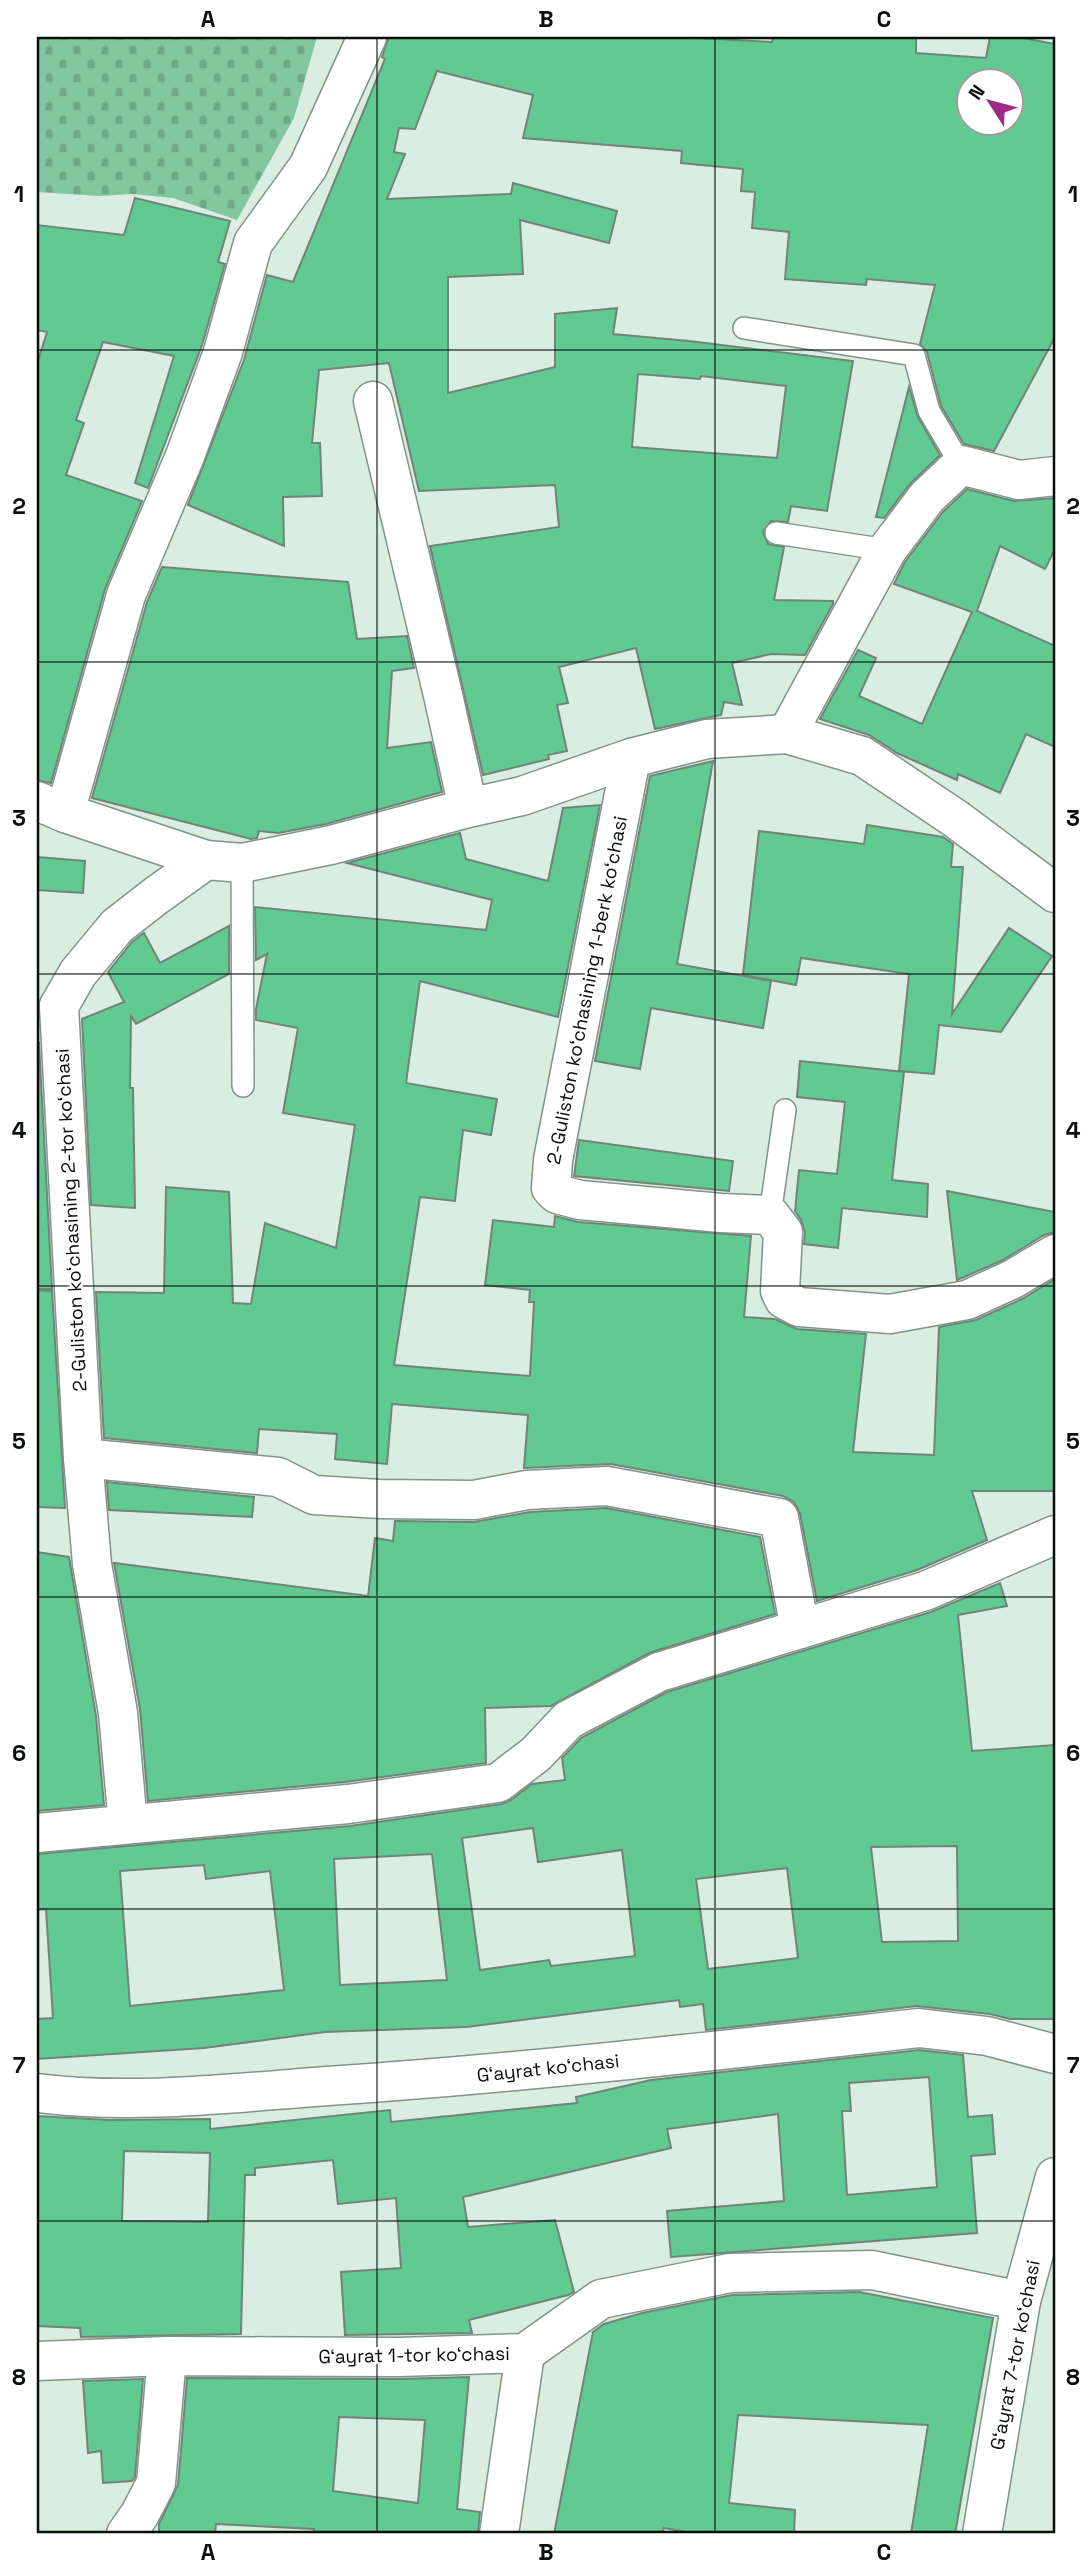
<svg xmlns="http://www.w3.org/2000/svg" width="1092" height="2571" font-family="'Space Grotesk',sans-serif">
  <defs>
    <pattern id="cemetery-stones" width="16" height="16" patternUnits="userSpaceOnUse" patternTransform="scale(1.75)"><rect width="16" height="16" fill="#82c7a0"/><path d="M2 7V4a2 2 0 0 1 4 0v3zM10 15v-3a2 2 0 0 1 4 0v3z" fill="#6faa88"/></pattern>
  </defs>
  <rect width="100%" height="100%" fill="#daede1"/>
  <polygon fill="url(#cemetery-stones)" points="37,37 317,37 294,118 237,220 173,198 132,194 99,196 37,192"/>
  <g fill="#61ca93" stroke="#728378" stroke-width="2" fill-rule="evenodd">
    <path d="M389,37H675L772,42L773,37H916V53L986,58L990,37H1018L1055,44V337L994,451L964,444L941,406L927,352L920,344L935,285L867,279L866,285L785,279L789,232L752,228L755,192L741,191L743,169L681,163L682,151L523,138L533,95L437,71L415,129L399,128L394,152L405,154L387,199L511,194L513,183L617,211L609,243L520,220L523,274L448,277V393L555,367V314L617,308L613,334L689,341L853,361L827,511L791,506L788,522L771,521L763,532L768,544L784,547L774,600L833,601V604L805,655L771,654L732,663L742,705L724,702L721,715L655,729L636,648L559,667L568,703L557,705L567,751L548,755L549,759L483,775L430,546L559,527L555,485L419,491L389,363L319,370L312,443H320L322,496L283,497L284,546L188,505L244,360L267,275L293,282L385,59L382,57ZM970,80H1012V122H970ZM638,374L700,379L701,376L786,386L777,458L632,447Z"/>
    <polygon points="135,198 230,221 218,262 225,264 202,345 148,488 135,483 174,356 103,342 76,420 84,423 66,475 142,501 105,589 51,783 37,780 37,364 47,332 37,330 37,225 124,235"/>
    <polygon points="909,387 918,417 940,455 910,484 884,518 876,517"/>
    <polygon points="967,489 1014,501 1055,498 1055,549 1045,569 1000,546 977,611 1055,646 1055,747 1026,734 1000,793 958,774 957,780 897,753 869,735 820,719 858,650 876,658 859,696 922,724 972,612 894,584 905,562 943,512"/>
    <polygon points="162,567 348,582 357,639 407,636 414,668 392,671 387,748 431,742 442,792 326,824 278,833 259,831 257,838 251,839 92,798 147,602"/>
    <polygon points="713,761 677,964 771,981 763,1028 651,1008 640,1069 595,1061 650,776"/>
    <polygon points="600,805 558,1017 420,981 406,1083 497,1099 491,1135 463,1130 455,1201 420,1197 394,1365 530,1376 534,1302 529,1302 530,1290 485,1285 493,1220 554,1227 555,1216 578,1222 751,1236 744,1317 775,1319 797,1329 866,1334 853,1452 934,1455 939,1327 976,1320 1022,1299 1055,1279 1055,1491 972,1491 987,1540 917,1570 817,1601 800,1514 794,1502 783,1496 611,1464 524,1468 528,1415 392,1404 387,1464 335,1459 337,1434 259,1429 257,1453 104,1438 96,1292 164,1293 166,1187 229,1192 233,1303 251,1304 265,1223 336,1248 355,1125 283,1113 298,1028 256,1020 256,1009 267,954 256,960 255,907 486,930 492,900 347,863 460,833 466,859 548,881 563,808"/>
    <polygon points="867,825 943,837 953,844 951,867 963,867 952,1014 1009,928 1052,956 1001,1032 939,1025 934,1074 899,1071 909,974 801,958 796,985 743,975 759,831 864,844"/>
    <polygon points="37,857 85,861 83,893 37,890"/>
    <polygon points="229,926 229,974 136,1024 131,1016 130,1088 133,1088 135,1208 91,1205 82,1019 124,1002 108,972 132,942 144,933 160,963"/>
    <polygon points="37,1043 39,1043 52,1289 37,1289"/>
    <polygon points="800,1061 904,1072 892,1180 928,1184 927,1217 842,1208 838,1248 804,1244 805,1232 801,1220 795,1211 799,1170 837,1174 845,1102 797,1097"/>
    <polygon points="579,1140 733,1161 729,1191 574,1176"/>
    <polygon points="947,1191 1055,1212 1055,1232 1044,1235 1003,1260 957,1280"/>
    <polygon points="37,1290 52,1291 65,1508 37,1507"/>
    <polygon points="107,1482 254,1497 252,1517 109,1510"/>
    <polygon points="606,1508 760,1537 775,1614 649,1653 551,1706 485,1708 486,1763 345,1782 148,1801 140,1709 114,1563 368,1596 375,1538 393,1541 395,1521 474,1522 530,1512"/>
    <polygon points="37,1552 69,1557 96,1716 104,1805 37,1811"/>
    <path d="M1000,1583L1007,1606L958,1615L972,1751L1055,1745V2019H1010L990,2014L917,2006L706,2030L703,2004L680,2007L679,2000L466,2027L325,2032L204,2048L37,2059V2019L53,2018L46,1909L37,1910V1854L350,1826L502,1804L511,1800L532,1784L565,1780L562,1758L581,1738L667,1692L931,1612ZM533,1828L538,1862L622,1850L635,1956L551,1966L549,1960L480,1970L462,1838ZM957,1846L958,1941L882,1942L871,1847ZM432,1854L447,1980L340,1985L334,1859ZM204,1865L206,1879L270,1871L284,1990L130,2006L120,1871ZM787,1868L798,1958L708,1969L696,1879Z"/>
    <path d="M919,2050L963,2055L968,2117L992,2115L995,2154L971,2156L977,2233L671,2257L667,2211L784,2201L778,2114L667,2129L671,2148L463,2197L468,2227L555,2220L574,2292L568,2295L469,2320L472,2333L345,2335L341,2272L401,2268L396,2198L338,2204L333,2160L255,2168V2175H245L241,2334L81,2337L80,2328L37,2326V2116L109,2120L210,2119V2129L390,2110L391,2122L577,2103L576,2097L651,2080ZM929,2077L937,2187L847,2195L842,2111H851L849,2083ZM124,2151L210,2153L208,2222L122,2221Z"/>
    <polygon points="859,2292 993,2318 955,2534 911,2534 928,2425 738,2415 729,2503 795,2510 794,2534 697,2534 664,2528 662,2534 554,2534 593,2332 604,2324 642,2313 732,2295"/>
    <path d="M469,2377L457,2509L480,2512L478,2534H313L314,2529L216,2524L215,2534H159V2524L178,2485L187,2378L399,2379ZM339,2417L425,2420L418,2503L333,2491Z"/>
    <polygon points="143,2379 135,2477 132,2481 103,2483 101,2451 88,2453 83,2381"/>
  </g>
  <g fill="none" stroke-linecap="round" stroke-linejoin="round">
    <g stroke="#829389" stroke-width="24">
      <g id="service">
        <polyline points="744,328 914,355 929,411 961,465"/>
        <polyline points="776,533 887,550"/>
        <polyline points="242,863 243,1086"/>
        <polyline points="770,1215 785,1110"/>
      </g>
    </g>
    <g stroke="#829389" stroke-width="41">
      <g id="minor">
        <polyline points="373,401 443,695 468,808"/>
        <polyline points="787,734 887,550 927,497 961,465 1019,480 1055,476"/>
        <polyline points="631,758 553,1160 551,1188 557,1194 580,1200 721,1213 770,1215 783,1232 780,1291 784,1299 799,1307 890,1314 967,1300 1013,1279 1055,1254"/>
        <polyline points="37,801 65,813 206,860"/>
        <polyline points="65,813 126,595 185,456 223,352 253,243 308,167 367,37"/>
        <polyline points="59,1006 78,973 117,926 157,895 206,860 242,863 331,845 468,808 522,796 631,758 707,739 787,734 862,756 956,819 1055,893"/>
        <polyline points="59,1006 83,1458 92,1564 118,1713 128,1824"/>
        <polyline points="83,1458 278,1477 314,1495 380,1499 474,1500 527,1490 607,1486 779,1518 800,1629"/>
        <polyline points="37,1833 348,1804 498,1783 536,1754 568,1720 659,1672 925,1591 1055,1535"/>
        <path d="M37,2093C133,2105 231,2093 328,2086C525,2073 722,2050 919,2028L987,2036L1055,2054"/>
        <polyline points="37,2361 167,2356 399,2357 525,2353 601,2299 730,2273 872,2270 1021,2301"/>
        <polyline points="126,2534 140,2514 156,2483 167,2356"/>
        <polyline points="499,2534 525,2353"/>
        <polyline points="982,2534 1021,2301 1055,2177"/>
      </g>
    </g>
    <use href="#service" stroke="#fff" stroke-width="21"/>
    <use href="#minor" stroke="#fff" stroke-width="38"/>
  </g>
  <path fill="none" stroke="#090f0b" stroke-width="2" stroke-opacity="0.55" d="M377,37V2534M715,37V2534M37,350H1055M37,662H1055M37,974H1055M37,1286H1055M37,1597H1055M37,1909H1055M37,2221H1055"/>
  <g text-anchor="middle" dominant-baseline="central" stroke-width="5" stroke-linejoin="round" paint-order="stroke">
    <g font-size="19" fill="#090f0b" stroke="#fff">
      <text transform="translate(587 990) rotate(-79)">2-Guliston koʻchasining 1-berk koʻchasi</text>
      <text transform="translate(71 1220) rotate(-93)">2-Guliston koʻchasining 2-tor koʻchasi</text>
      <text transform="translate(548 2068) rotate(-6)">Gʻayrat koʻchasi</text>
      <text transform="translate(414 2355) rotate(-1)">Gʻayrat 1-tor koʻchasi</text>
      <text transform="translate(1015 2355) rotate(-79)">Gʻayrat 7-tor koʻchasi</text>
    </g>
  </g>
  <rect width="1092" height="2571" fill="none" stroke="#ffffff" stroke-width="77"/>
  <g transform="translate(990 102) rotate(306)"><circle r="33" fill="#ffffff" stroke="#9d9f9d" stroke-width="2"/>
  <path d="M0-5L12 26L0 18L-12 26Z" fill="#9f2a85"/>
  <text y="-10" font-size="19" font-weight="bold" text-anchor="middle" fill="#090f0b">N</text>
  </g>
  <rect x="38" y="38" width="1016" height="2494" fill="none" stroke="#090f0b" stroke-width="2.5"/>
  <g font-size="23" text-anchor="middle" font-weight="bold" fill="#090f0b">
    <text x="208" y="27">A</text>
    <text x="546" y="27">B</text>
    <text x="884" y="27">C</text>
    <text x="19" y="202">1</text>
    <text x="1073" y="202">1</text>
    <text x="19" y="514">2</text>
    <text x="1073" y="514">2</text>
    <text x="19" y="826">3</text>
    <text x="1073" y="826">3</text>
    <text x="19" y="1138">4</text>
    <text x="1073" y="1138">4</text>
    <text x="19" y="1449">5</text>
    <text x="1073" y="1449">5</text>
    <text x="19" y="1761">6</text>
    <text x="1073" y="1761">6</text>
    <text x="19" y="2073">7</text>
    <text x="1073" y="2073">7</text>
    <text x="19" y="2385">8</text>
    <text x="1073" y="2385">8</text>
    <text x="208" y="2560">A</text>
    <text x="546" y="2560">B</text>
    <text x="884" y="2560">C</text>
  </g>
</svg>
